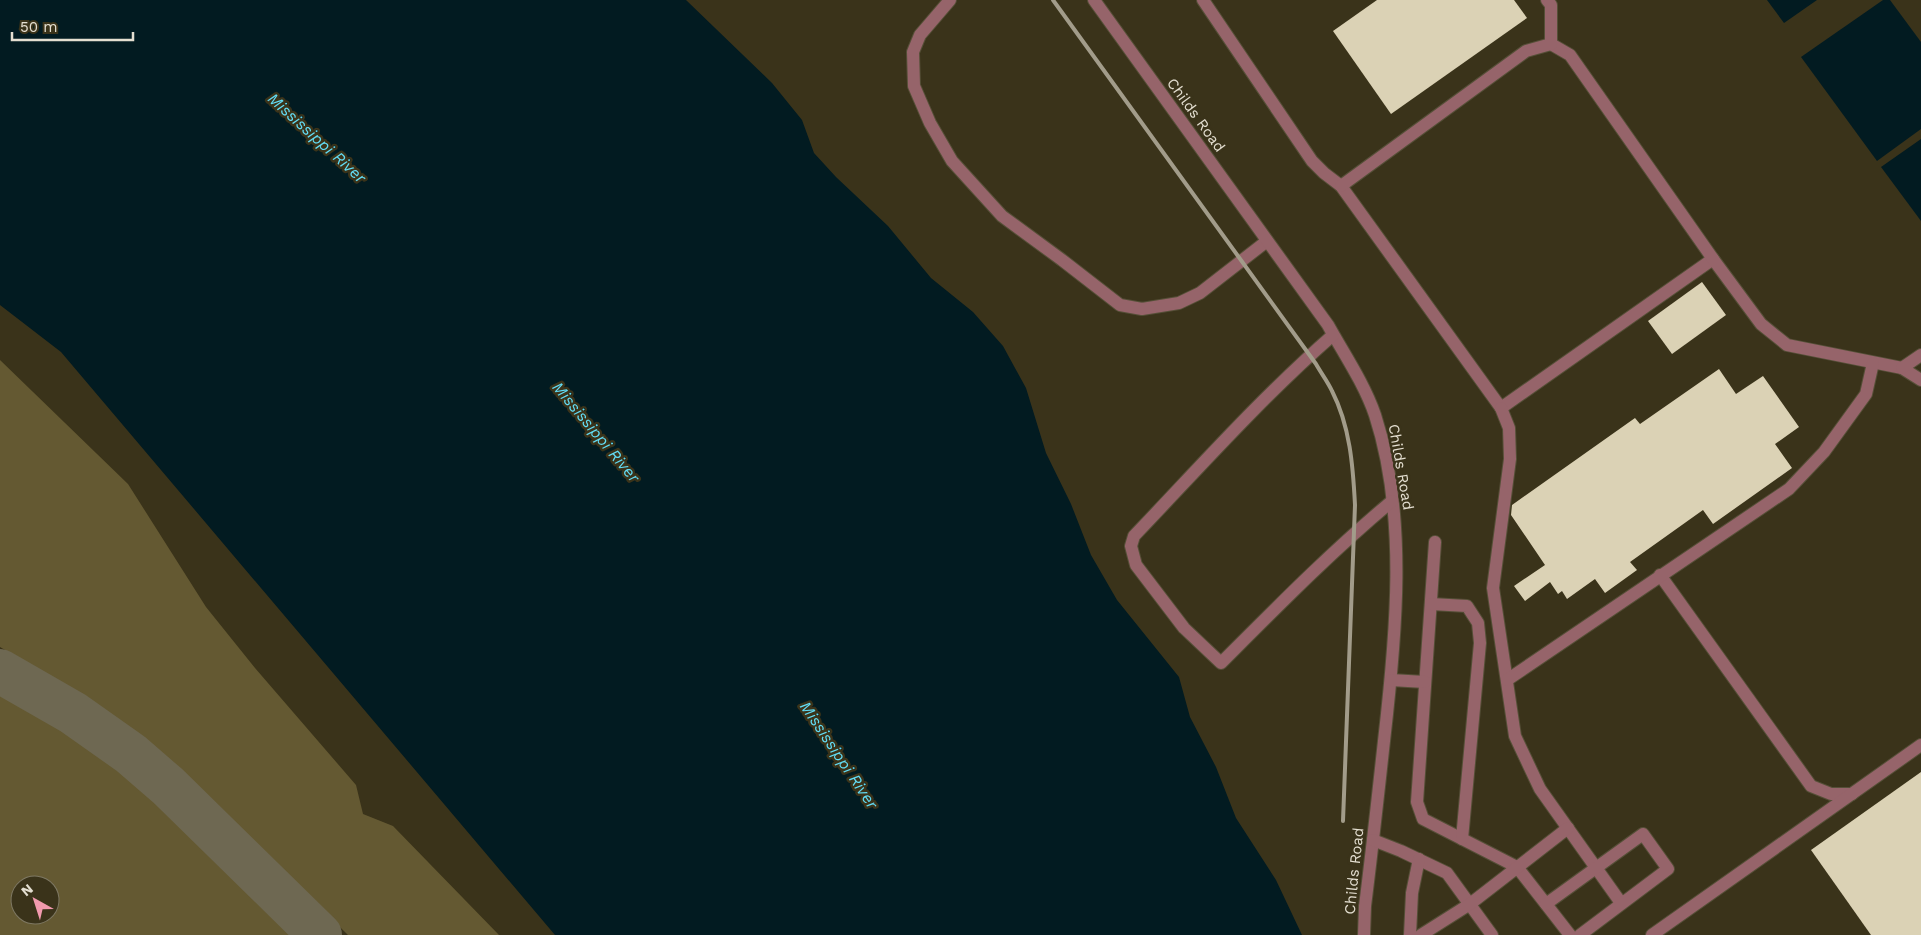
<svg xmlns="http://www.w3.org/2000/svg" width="1921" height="935" font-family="'Work Sans',sans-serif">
  <rect width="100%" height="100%" fill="#3a331a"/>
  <g fill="#645932" fill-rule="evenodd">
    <polygon points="0,360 128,484 206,607 255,668 356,785 363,814 393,826 499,935 348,935 175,765 94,703 0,647"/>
    <path d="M0,693L68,732L119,769L162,805L295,935H0ZM20,885H50V915H20Z"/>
  </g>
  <g fill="#021b21">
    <polygon points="0,0 686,0 772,83 802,120 814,153 836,177 888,226 931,278 973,312 1003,346 1026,388 1046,453 1071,504 1091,555 1117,600 1179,677 1190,717 1216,767 1236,818 1276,880 1302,935 555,935 61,352 0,305"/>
    <polygon points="1767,0 1817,0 1784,23"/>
    <polygon points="1883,0 1890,0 1921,42 1921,129 1877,161 1801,57"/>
    <polygon points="1921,139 1921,221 1881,167"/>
  </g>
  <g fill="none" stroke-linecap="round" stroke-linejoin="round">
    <polyline stroke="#6e6852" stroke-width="44" points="0,671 73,713 131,754 168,786 320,935"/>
  </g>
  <g fill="#dbd2b5">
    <polygon points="1377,0 1514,0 1527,18 1391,114 1333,31"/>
    <polygon points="1702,282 1726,315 1672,354 1648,321"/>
    <polygon points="1719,369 1736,394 1763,376 1799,427 1775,444 1792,468 1713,524 1703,510 1630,562 1637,570 1605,593 1595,579 1567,599 1562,591 1558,594 1550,582 1525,601 1514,586 1545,565 1511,515 1512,505 1635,418 1640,424"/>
    <polygon points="1921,772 1921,935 1871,935 1811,850"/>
  </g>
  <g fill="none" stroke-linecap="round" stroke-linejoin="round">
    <g stroke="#554f37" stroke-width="14">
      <g id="minor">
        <polyline points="950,0 920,35 913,52 914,86 930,123 952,161 1002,216 1062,260 1120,305 1142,309 1179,303 1200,293 1267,241"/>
        <path d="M1094,0L1328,325C1344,354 1364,383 1375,415C1408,516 1396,637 1384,741C1378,796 1372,851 1365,906L1364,935"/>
        <polyline points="1203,0 1312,161 1324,173 1341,186 1501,408 1713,259"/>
        <polyline points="1551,44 1570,55 1713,259 1761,324 1787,345 1902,368 1921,380"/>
        <polyline points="1341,186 1526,51 1551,44 1551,5 1547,0"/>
        <path d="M1333,335C1262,397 1199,468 1134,536L1131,546L1136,565L1184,628L1221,663C1277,607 1332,551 1392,501"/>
        <polyline points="1902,368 1921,355"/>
        <polyline points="1501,408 1509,428 1510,459 1493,588 1515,736 1540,789 1621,903"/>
        <polyline points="1435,542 1417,802 1423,819 1517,867 1570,935"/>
        <polyline points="1660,575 1811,786 1831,794 1852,794"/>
        <polyline points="1431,604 1467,606 1478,623 1480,643 1462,839"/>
        <polyline points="1391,680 1425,682"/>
        <polyline points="1507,680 1789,489 1824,452 1866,394 1873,363"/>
        <polyline points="1373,840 1401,851 1447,873 1492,935"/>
        <polyline points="1546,904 1643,834 1668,869 1580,935"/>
        <polyline points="1410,935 1412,893 1419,859"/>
        <polyline points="1421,935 1470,904 1568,828"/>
        <polyline points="1652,935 1921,745"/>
      </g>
    </g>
    <use href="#minor" stroke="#96646a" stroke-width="12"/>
    <path stroke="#a29c8a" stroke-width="4" d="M1053,0L1316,364C1321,373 1328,382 1332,391C1350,426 1353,466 1355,505L1343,821"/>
  </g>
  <g text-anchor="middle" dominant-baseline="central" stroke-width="5" stroke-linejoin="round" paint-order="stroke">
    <g font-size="15" fill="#e4dfd1" stroke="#3a331a">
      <text transform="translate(1196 115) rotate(54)">Childs Road</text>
      <text transform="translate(1401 467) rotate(80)">Childs Road</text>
      <text transform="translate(1354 871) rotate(-84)">Childs Road</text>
    </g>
    <g font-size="16" font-style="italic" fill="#62ddf6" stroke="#3a331a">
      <text transform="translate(317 138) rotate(42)">Mississippi River</text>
      <text transform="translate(596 432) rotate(50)">Mississippi River</text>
      <text transform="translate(839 755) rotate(56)">Mississippi River</text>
    </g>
  </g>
  <g transform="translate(35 900) rotate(321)"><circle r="24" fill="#3a331a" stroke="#7e7863"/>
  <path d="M0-4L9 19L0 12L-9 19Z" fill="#f29aae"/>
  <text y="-8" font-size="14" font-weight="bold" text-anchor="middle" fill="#e4dfd1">N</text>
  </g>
  <path d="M12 32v8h121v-8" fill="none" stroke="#e4dfd1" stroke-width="2.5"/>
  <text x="20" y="32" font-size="15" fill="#e4dfd1" stroke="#3a331a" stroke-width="4" paint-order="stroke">50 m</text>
</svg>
